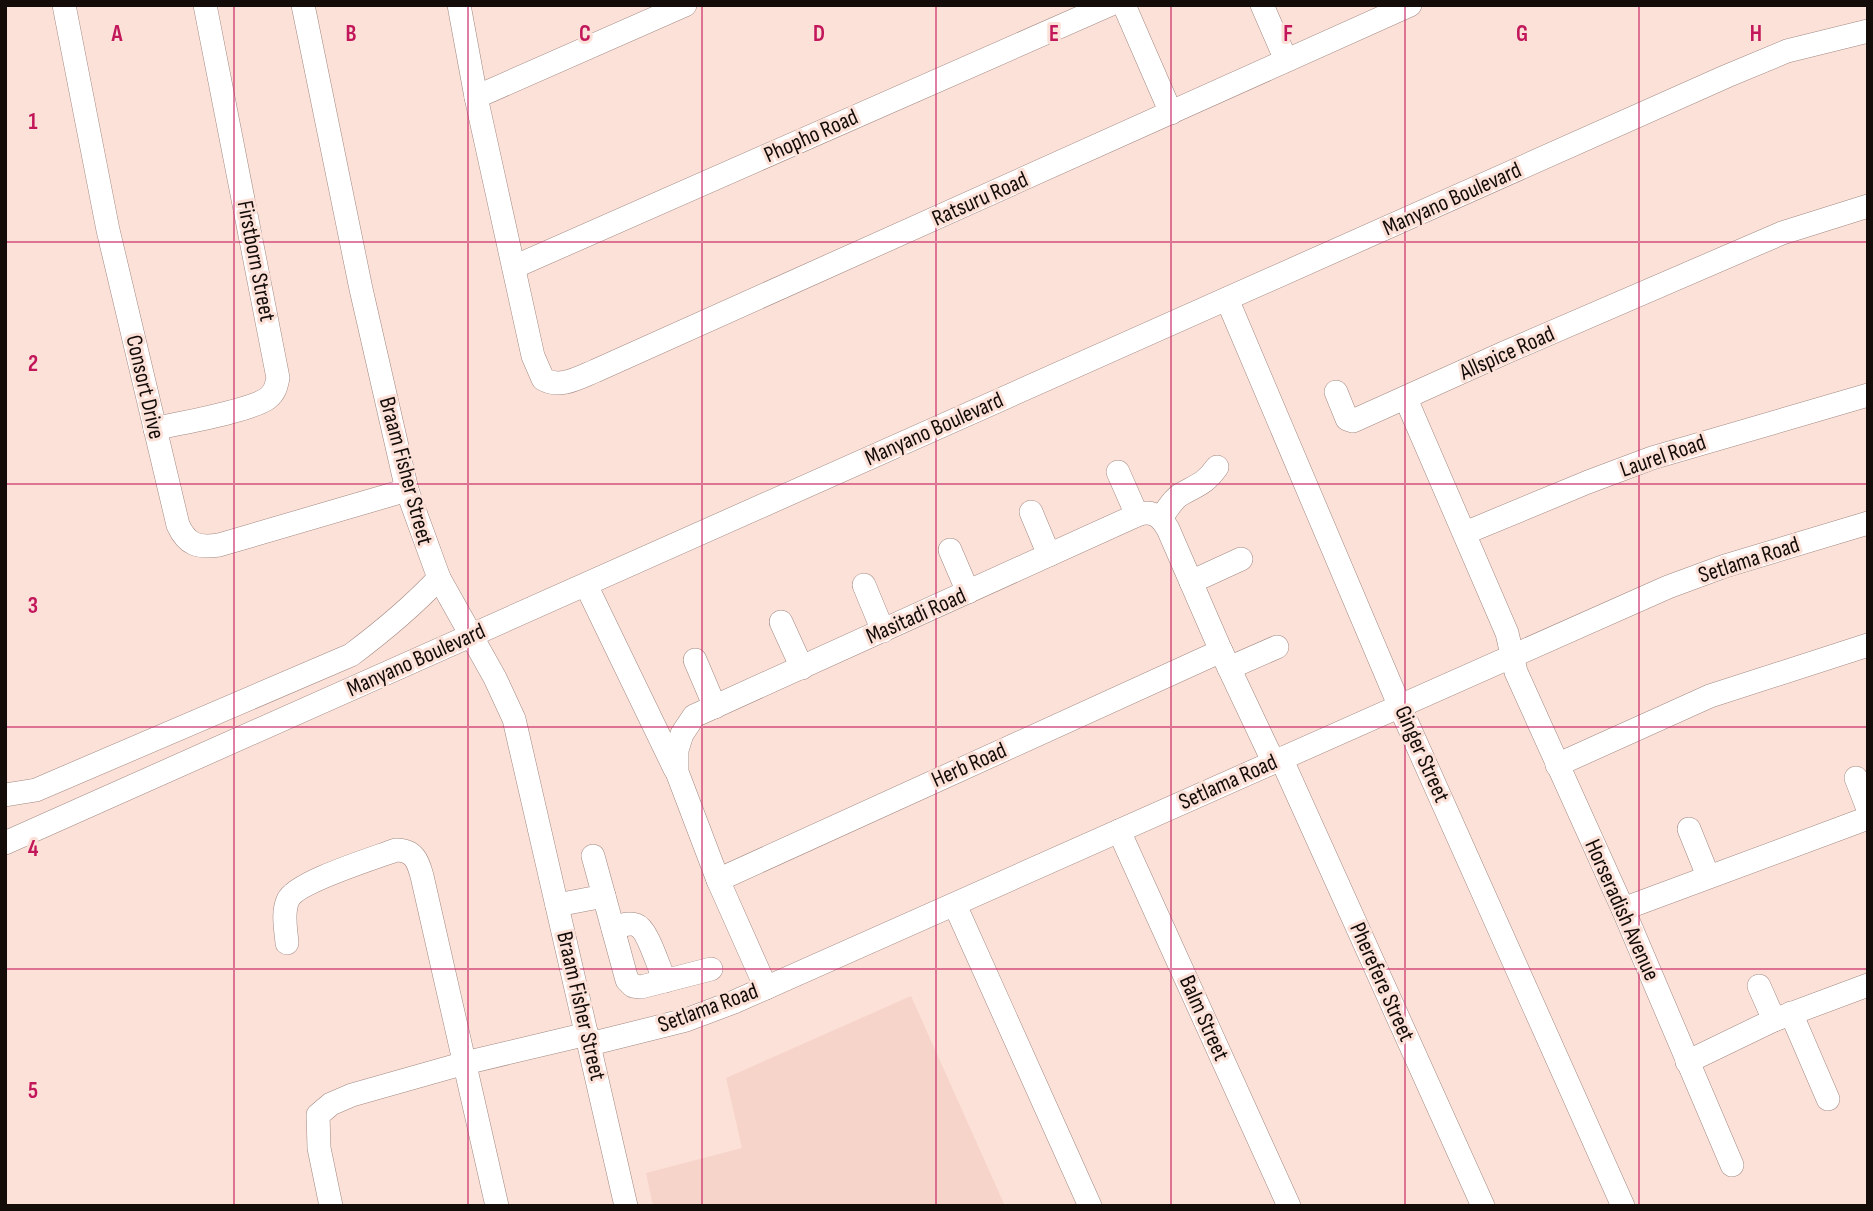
<svg xmlns="http://www.w3.org/2000/svg" width="1873" height="1211" font-family="'Sofia Sans Condensed',sans-serif">
  <rect width="100%" height="100%" fill="#fce1d8"/>
  <polygon fill="#f7d4ca" points="911,996 1005,1206 653,1206 646,1173 742,1148 726,1078"/>
  <g fill="none" stroke-linecap="round" stroke-linejoin="round">
    <g stroke="#a18881" stroke-width="24">
      <g id="minor">
        <path d="M64,5L108,230L178,525C187,545 198,548 219,545L407,490"/>
        <polyline points="303,5 361,289 407,490 439,578 495,678 514,719 626,1206"/>
        <path d="M459,5L476,97L533,356L543,379C560,389 578,378 595,371L1410,5"/>
        <polyline points="1124,5 1171,113"/>
        <polyline points="1262,5 1286,60"/>
        <polyline points="476,97 685,5"/>
        <polyline points="514,267 1109,5"/>
        <polyline points="1227,299 1400,707 1623,1206"/>
        <polyline points="1336,392 1347,419 1353,421 1504,353 1782,233 1868,206"/>
        <polyline points="1406,399 1507,633 1516,672 1623,909 1732,1165"/>
        <path d="M155,429C179,423 251,411 268,398C275,392 276,387 278,378L205,5"/>
        <polyline points="1118,472 1137,515"/>
        <polyline points="1031,512 1049,555"/>
        <path d="M1161,518C1167,510 1172,500 1180,495C1197,485 1205,484 1217,467"/>
        <polyline points="1465,533 1588,482 1652,458 1868,395"/>
        <polyline points="950,550 968,592"/>
        <polyline points="1191,582 1241,559"/>
        <polyline points="586,585 675,769"/>
        <polyline points="864,585 883,631"/>
        <polyline points="781,622 802,668"/>
        <polyline points="695,660 715,707"/>
        <polyline points="1229,668 1277,647"/>
        <polyline points="1281,758 1483,1206"/>
        <polyline points="1557,765 1710,696 1868,645"/>
        <polyline points="1856,778 1868,809"/>
        <path d="M5,795L36,790L351,655C383,631 412,607 439,578"/>
        <polyline points="1689,829 1708,876"/>
        <polyline points="1119,831 1289,1206"/>
        <polyline points="5,843 1727,76 1787,51 1868,31"/>
        <polyline points="718,880 1221,651"/>
        <polyline points="604,896 627,980 633,986 641,987 711,969"/>
        <polyline points="557,905 604,896 593,856"/>
        <polyline points="955,905 1090,1206"/>
        <polyline points="1623,909 1868,818"/>
        <path d="M613,928C620,926 629,922 636,925C648,929 659,969 665,981"/>
        <path d="M287,943C286,930 282,913 288,900C296,882 375,858 396,850C414,850 418,861 422,876L497,1206"/>
        <polyline points="1759,986 1774,1020"/>
        <path d="M766,988L718,880L677,772V750L682,734L694,716L1137,515C1153,509 1161,517 1168,529L1221,651L1273,761"/>
        <polyline points="1791,1013 1828,1099"/>
        <polyline points="590,1044 686,1020 734,1002 1668,587 1725,566 1868,523"/>
        <polyline points="1687,1062 1774,1020 1868,985"/>
        <polyline points="331,1206 319,1148 318,1115 331,1104 352,1095 465,1063 587,1034"/>
      </g>
    </g>
    <use href="#minor" stroke="#fff" stroke-width="23"/>
  </g>
  <path fill="none" stroke="#c2185b" stroke-width="2" stroke-opacity="0.55" d="M234,5V1206M468,5V1206M702,5V1206M936,5V1206M1171,5V1206M1405,5V1206M1639,5V1206M5,242H1868M5,484H1868M5,727H1868M5,969H1868"/>
  <g text-anchor="middle" dominant-baseline="central" stroke-width="6" stroke-linejoin="round" paint-order="stroke">
    <g font-size="23" fill="#140c09" stroke="#fce1d8">
      <text transform="translate(811 136) rotate(-24)">Phopho Road</text>
      <text transform="translate(980 199) rotate(-24)">Ratsuru Road</text>
      <text transform="translate(1452 199) rotate(-24)">Manyano Boulevard</text>
      <text transform="translate(256 261) rotate(79)">Firstborn Street</text>
      <text transform="translate(1507 353) rotate(-24)">Allspice Road</text>
      <text transform="translate(145 387) rotate(77)">Consort Drive</text>
      <text transform="translate(934 429) rotate(-24)">Manyano Boulevard</text>
      <text transform="translate(1663 456) rotate(-19)">Laurel Road</text>
      <text transform="translate(406 471) rotate(75)">Braam Fisher Street</text>
      <text transform="translate(1749 560) rotate(-18)">Setlama Road</text>
      <text transform="translate(916 616) rotate(-24)">Masitadi Road</text>
      <text transform="translate(416 660) rotate(-24)">Manyano Boulevard</text>
      <text transform="translate(1422 754) rotate(66)">Ginger Street</text>
      <text transform="translate(969 765) rotate(-24)">Herb Road</text>
      <text transform="translate(1228 782) rotate(-24)">Setlama Road</text>
      <text transform="translate(1622 910) rotate(66)">Horseradish Avenue</text>
      <text transform="translate(1382 982) rotate(66)">Pherefere Street</text>
      <text transform="translate(581 1006) rotate(77)">Braam Fisher Street</text>
      <text transform="translate(708 1008) rotate(-20)">Setlama Road</text>
      <text transform="translate(1204 1018) rotate(66)">Balm Street</text>
    </g>
  </g>
  <g font-size="23" text-anchor="middle" font-weight="bold" fill="#c2185b" stroke="#fce1d8" stroke-width="6" stroke-linejoin="round" paint-order="stroke">
    <text x="117" y="41">A</text>
    <text x="351" y="41">B</text>
    <text x="585" y="41">C</text>
    <text x="819" y="41">D</text>
    <text x="1054" y="41">E</text>
    <text x="1288" y="41">F</text>
    <text x="1522" y="41">G</text>
    <text x="1756" y="41">H</text>
    <text x="33" y="129">1</text>
    <text x="33" y="371">2</text>
    <text x="33" y="613">3</text>
    <text x="33" y="856">4</text>
    <text x="33" y="1098">5</text>
  </g>
  <rect width="1873" height="1211" fill="none" stroke="#140c09" stroke-width="14"/>
</svg>
